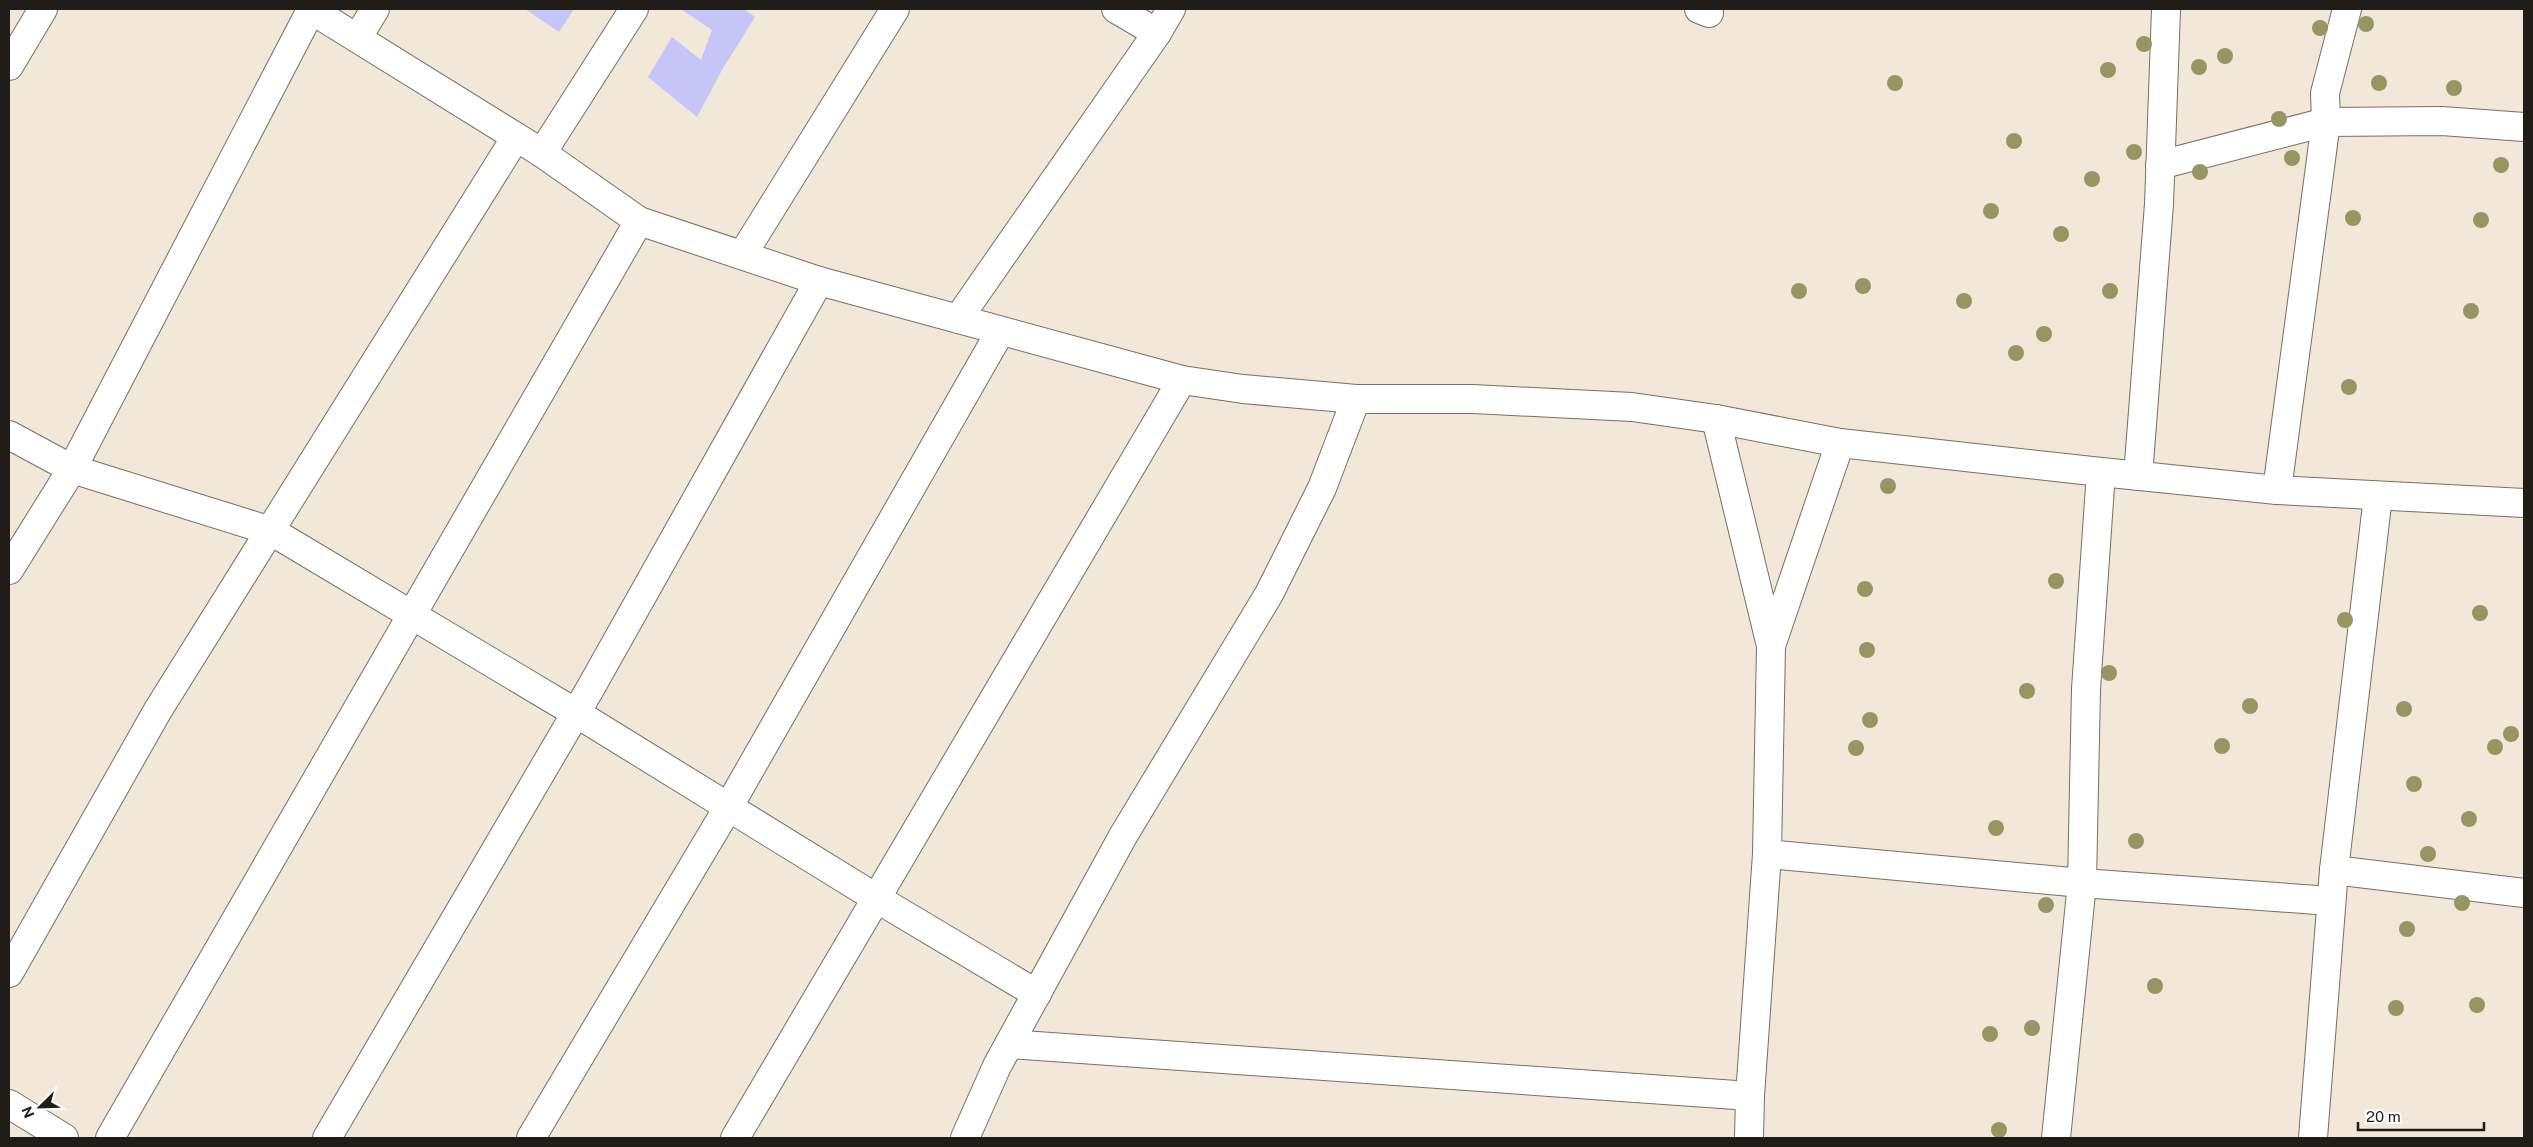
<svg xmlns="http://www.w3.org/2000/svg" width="2533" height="1147" font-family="'Public Sans',sans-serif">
  <rect width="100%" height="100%" fill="#f1e8d9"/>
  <g fill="#c6c5f8">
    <polygon points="525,9 574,9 559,32"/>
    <polygon points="681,9 744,9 755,17 722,70 697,117 648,77 672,37 701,60 712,30"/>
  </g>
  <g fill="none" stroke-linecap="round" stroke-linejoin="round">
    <g stroke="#776f62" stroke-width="30">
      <g id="minor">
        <polyline points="310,9 542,153 639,221 819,281 1182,380 1243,389 1356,399 1473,399 1632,407 1716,419 1840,443 2101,472 2277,490 2524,503"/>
        <polyline points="1116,9 1157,33"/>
        <polyline points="1699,9 1709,13"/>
        <polyline points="358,37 375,9"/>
        <polyline points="9,66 43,9"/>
        <polyline points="542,153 634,9"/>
        <polyline points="2160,165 2326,122 2442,121 2524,127"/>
        <polyline points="743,254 895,9"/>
        <polyline points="958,319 1157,33 1171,9"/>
        <polyline points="1716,419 1771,646 1767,854 1750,1096 1749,1138"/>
        <polyline points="9,435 72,469 271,531 576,713 876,898 1037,994"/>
        <polyline points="2138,476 2159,204 2166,9"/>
        <polyline points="2277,490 2326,122 2325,93 2347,9"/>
        <polyline points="9,570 72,469 311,10"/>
        <polyline points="1771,646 1840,443"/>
        <polyline points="1767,854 2082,883 2331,901"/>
        <polyline points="2334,870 2524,893"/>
        <polyline points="9,973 158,710 516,137"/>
        <polyline points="1009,1044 1750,1096"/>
        <polyline points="9,1104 64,1138"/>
        <polyline points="110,1138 639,221"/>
        <polyline points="327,1138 590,689 819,281"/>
        <polyline points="531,1138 729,806 1000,332"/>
        <polyline points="735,1138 1182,380"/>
        <polyline points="965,1138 997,1066 1123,836 1269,594 1322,488 1356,399"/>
        <polyline points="2056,1138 2082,883 2086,689 2101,472"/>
        <polyline points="2313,1138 2334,870 2378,496"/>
      </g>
    </g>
    <use href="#minor" stroke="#fff" stroke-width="28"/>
  </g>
  <g fill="#969662">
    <circle cx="2366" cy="24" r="8"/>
    <circle cx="2320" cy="28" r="8"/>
    <circle cx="2144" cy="44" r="8"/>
    <circle cx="2225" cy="56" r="8"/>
    <circle cx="2199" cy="67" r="8"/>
    <circle cx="2108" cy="70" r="8"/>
    <circle cx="1895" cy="83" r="8"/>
    <circle cx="2379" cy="83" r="8"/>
    <circle cx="2454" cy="88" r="8"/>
    <circle cx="2279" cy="119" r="8"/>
    <circle cx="2014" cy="141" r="8"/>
    <circle cx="2134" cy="152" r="8"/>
    <circle cx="2292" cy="158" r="8"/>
    <circle cx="2501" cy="165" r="8"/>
    <circle cx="2200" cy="172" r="8"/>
    <circle cx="2092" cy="179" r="8"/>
    <circle cx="1991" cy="211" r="8"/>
    <circle cx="2353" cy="218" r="8"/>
    <circle cx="2481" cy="220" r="8"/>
    <circle cx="2061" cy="234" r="8"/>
    <circle cx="1863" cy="286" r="8"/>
    <circle cx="1799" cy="291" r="8"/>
    <circle cx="2110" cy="291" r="8"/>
    <circle cx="1964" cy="301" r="8"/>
    <circle cx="2471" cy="311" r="8"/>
    <circle cx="2044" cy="334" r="8"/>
    <circle cx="2016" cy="353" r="8"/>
    <circle cx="2349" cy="387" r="8"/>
    <circle cx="1888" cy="486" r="8"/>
    <circle cx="2056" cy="581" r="8"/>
    <circle cx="1865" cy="589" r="8"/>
    <circle cx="2480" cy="613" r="8"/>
    <circle cx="2345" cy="620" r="8"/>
    <circle cx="1867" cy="650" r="8"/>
    <circle cx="2109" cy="673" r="8"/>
    <circle cx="2027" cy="691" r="8"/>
    <circle cx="2250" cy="706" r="8"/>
    <circle cx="2404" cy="709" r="8"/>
    <circle cx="1870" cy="720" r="8"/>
    <circle cx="2511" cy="734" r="8"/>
    <circle cx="2222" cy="746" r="8"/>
    <circle cx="2495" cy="747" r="8"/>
    <circle cx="1856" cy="748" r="8"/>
    <circle cx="2414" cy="784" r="8"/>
    <circle cx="2469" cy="819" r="8"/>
    <circle cx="1996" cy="828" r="8"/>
    <circle cx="2136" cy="841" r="8"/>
    <circle cx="2428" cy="854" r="8"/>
    <circle cx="2462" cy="903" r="8"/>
    <circle cx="2046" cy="905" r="8"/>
    <circle cx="2407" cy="929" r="8"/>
    <circle cx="2155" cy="986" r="8"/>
    <circle cx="2477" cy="1005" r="8"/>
    <circle cx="2396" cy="1008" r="8"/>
    <circle cx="2032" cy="1028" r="8"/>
    <circle cx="1990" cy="1034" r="8"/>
    <circle cx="1999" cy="1130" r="8"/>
  </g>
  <rect width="2533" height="1147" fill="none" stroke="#201d18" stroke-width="20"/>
  <g transform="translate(40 1107) rotate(247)" stroke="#ffffff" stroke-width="4" paint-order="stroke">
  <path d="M0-4L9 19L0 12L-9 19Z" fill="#201d18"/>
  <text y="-8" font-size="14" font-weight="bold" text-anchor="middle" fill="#201d18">N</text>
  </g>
  <path d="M2358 1122v8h126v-8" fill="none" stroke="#201d18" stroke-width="2.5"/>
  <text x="2366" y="1122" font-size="15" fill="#201d18" stroke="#ffffff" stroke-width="4" paint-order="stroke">20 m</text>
</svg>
